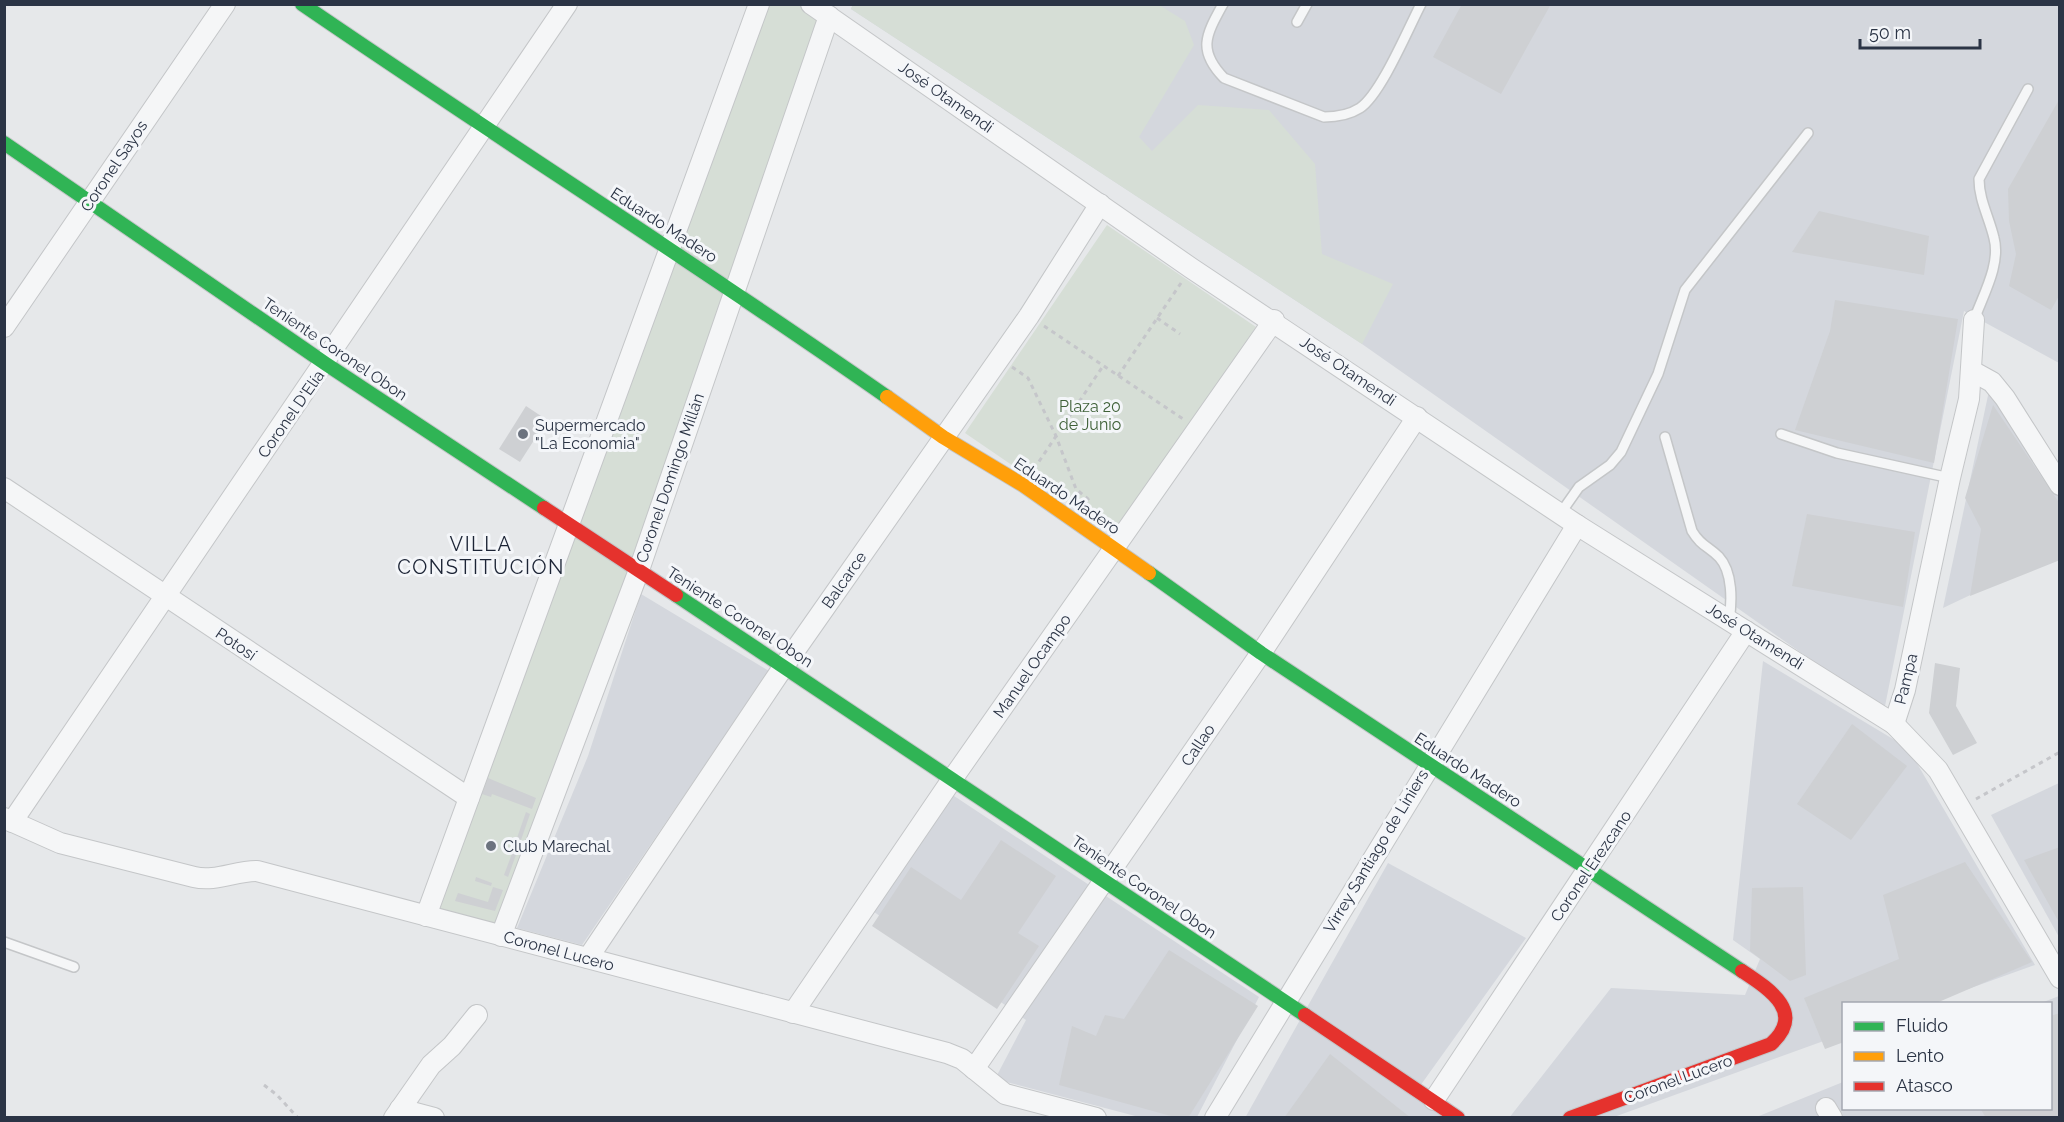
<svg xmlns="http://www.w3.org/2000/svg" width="2064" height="1122" font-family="Raleway,sans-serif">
  <rect width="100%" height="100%" fill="#e6e8ea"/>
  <g fill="#d4d7dd">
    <polygon points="853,4 2059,5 2059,363 1964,311 1884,711 1362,344 851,9"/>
    <polygon points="1990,386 2059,488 2059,553 1943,608"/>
    <polygon points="641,594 769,671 582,945 517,928 588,756"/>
    <polygon points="1763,661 1908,748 2035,965 1929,1003 1844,1004 1843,1034 1614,1117 1509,1118 1611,988 1745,995 1760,959 1733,940"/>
    <polygon points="2059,783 2059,937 1991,815"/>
    <polygon points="948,792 1259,997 1197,1117 1139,1117 995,1079 1026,1020 870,909"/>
    <polygon points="1388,863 1526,938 1420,1086 1455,1117 1245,1118"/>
    <polygon points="2059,996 2059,1117 1754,1118 1843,1082 1844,1108 2050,1108 2050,1004 2041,1003"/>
  </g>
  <g fill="#d6ded6">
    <polygon points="853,4 1159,5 1185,21 1194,45 1139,137 1152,151 1198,105 1269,110 1315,164 1322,254 1393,284 1362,344 851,9"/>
    <polygon points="759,5 811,5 829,16 501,936 426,916"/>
    <polygon points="1107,225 1256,327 1114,535 965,433"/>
  </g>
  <g fill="#ced0d3">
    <polygon points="1462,4 1551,4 1501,94 1433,57"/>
    <polygon points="2060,98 2060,294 2051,310 2009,286 2016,254 2009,221 2008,189"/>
    <polygon points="1819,211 1929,236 1924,275 1792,252"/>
    <polygon points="1835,300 1958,319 1934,463 1795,430 1830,331"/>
    <polygon points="1993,405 2060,504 2060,560 1970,596 1981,529 1965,498"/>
    <polygon points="526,406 547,420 520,462 499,449"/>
    <polygon points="1807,514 1915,532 1903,607 1792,586"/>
    <polygon points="1935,663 1960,668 1956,706 1977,743 1953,755 1929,713"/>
    <polygon points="1852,724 1907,766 1851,840 1797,804"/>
    <polygon points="488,778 536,798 532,809 492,794 491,797 482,794"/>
    <polygon points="526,812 530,814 521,840 517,838"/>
    <polygon points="1001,840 1056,876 1018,933 1039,946 997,1009 872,926 911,867 961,900"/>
    <polygon points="2060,847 2060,924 2024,860"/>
    <polygon points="513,851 517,852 508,877 504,875"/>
    <polygon points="1965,862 2032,962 1934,1004 1844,1004 1844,1042 1825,1049 1804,998 1899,959 1883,895"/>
    <polygon points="476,877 492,883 491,886 475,881"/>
    <polygon points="493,887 503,890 495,911 455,901 458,893 488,902"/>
    <polygon points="1803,887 1806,975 1790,981 1750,951 1752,888"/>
    <polygon points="1169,950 1258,1006 1188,1118 1178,1118 1059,1085 1072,1026 1096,1036 1105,1015 1124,1019"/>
    <polygon points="2060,1013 2060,1118 1986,1118 1980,1108 2050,1108 2050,1016"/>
    <polygon points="1330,1054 1411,1118 1284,1118"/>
  </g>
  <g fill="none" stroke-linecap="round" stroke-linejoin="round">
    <g stroke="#c4c6c8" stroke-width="12">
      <g id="lane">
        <path d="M1223,4C1206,35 1197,50 1224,78L1324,117C1337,117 1349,115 1360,108C1381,94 1408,29 1421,4"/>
        <polyline points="1297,22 1307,4"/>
        <path d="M1974,320C1983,295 2001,264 1994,238C1989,217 1979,200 1979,179L2028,89"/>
        <polyline points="1781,434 1837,453 1950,478"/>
        <path d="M1665,437L1692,531C1701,546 1708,546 1719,557C1733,572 1732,602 1729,621"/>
        <polyline points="1560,514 1579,487 1610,465 1621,452 1658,374 1685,290 1808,133"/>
        <polyline points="4,942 74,967"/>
      </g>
    </g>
    <g stroke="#c4c6c8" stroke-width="22">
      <g id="street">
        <polyline points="811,4 1191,268 1577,525 1894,724 1938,770 2060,978"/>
        <polyline points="4,327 225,4"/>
        <polyline points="1972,371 1992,382 2005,398 2060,485"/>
        <polyline points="4,488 469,798"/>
        <polyline points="1894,724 1905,690 1950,478 1969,399 1974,320"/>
        <path d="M4,818L60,843L194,877C215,882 235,871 257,871L947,1053L962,1059L1005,1094L1096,1118"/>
        <polyline points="12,822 567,4"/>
        <polyline points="426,916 759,4"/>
        <polyline points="501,936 639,570 829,16"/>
        <polyline points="588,958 784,666 1029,316 1100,204"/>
        <polyline points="793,1013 953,778 1274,320"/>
        <polyline points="974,1069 1261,653 1417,417"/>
        <polyline points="1434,1100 1746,631"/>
        <polyline points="1826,1108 1832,1118"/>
        <polyline points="400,1109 434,1118"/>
        <polyline points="394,1118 431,1065 452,1046 477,1015"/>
        <polyline points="1215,1118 1577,525"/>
      </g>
    </g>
    <g stroke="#c4c6c8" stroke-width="16">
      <g id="fast">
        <path d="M302,4C496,137 694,262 887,397"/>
        <polyline points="4,143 326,364 544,508"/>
        <polyline points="1149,573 1261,653 1742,971"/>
        <polyline points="676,595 1305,1015"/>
      </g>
    </g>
    <g stroke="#c4c6c8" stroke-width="16">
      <polyline id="slow" points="887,397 943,437 1023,485 1149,573"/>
    </g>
    <g stroke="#c4c6c8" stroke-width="16">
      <g id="jam">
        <polyline points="544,508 676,595"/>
        <polyline points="1305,1015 1458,1118"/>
        <path d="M1570,1118L1771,1044C1806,1012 1769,989 1742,971"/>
      </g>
    </g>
    <g stroke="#c5c6ca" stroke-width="3" stroke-dasharray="4.5 4.5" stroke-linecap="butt">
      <polyline points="1157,318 1180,334"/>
      <polyline points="1044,326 1183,419"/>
      <polyline points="1012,367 1028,378 1056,436 1076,489 1088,499 1090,504"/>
      <polyline points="1118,376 1181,283"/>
      <polyline points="1034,469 1103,366"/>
      <polyline points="1976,799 2060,752"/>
      <polyline points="264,1085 277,1095 298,1118"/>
    </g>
    <use href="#lane" stroke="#f5f6f7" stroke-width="9"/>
    <use href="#street" stroke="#f5f6f7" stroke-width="20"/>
    <use href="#fast" stroke="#30b455" stroke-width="14"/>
    <use href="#slow" stroke="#ff9f0a" stroke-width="14"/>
    <use href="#jam" stroke="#e5322d" stroke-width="14"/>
  </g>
  <g fill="#6c737f" stroke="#f4f6f9" stroke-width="2">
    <circle cx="523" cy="434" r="6"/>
    <circle cx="491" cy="846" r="6"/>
  </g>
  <g text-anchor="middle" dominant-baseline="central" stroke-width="6" stroke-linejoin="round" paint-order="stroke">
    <g font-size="16" fill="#2b3445" stroke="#f4f6f9">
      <text transform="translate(946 97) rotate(35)">José Otamendi</text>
      <text transform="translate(114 166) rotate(-56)">Coronel Sayos</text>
      <text transform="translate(664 225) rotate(33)">Eduardo Madero</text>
      <text transform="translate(335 349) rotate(34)">Teniente Coronel Obon</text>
      <text transform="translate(1348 371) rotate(34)">José Otamendi</text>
      <text transform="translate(291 414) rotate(-55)">Coronel D'Elía</text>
      <text transform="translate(670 478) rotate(-71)">Coronel Domingo Millán</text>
      <text transform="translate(1067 496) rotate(34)">Eduardo Madero</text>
      <text transform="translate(844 580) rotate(-55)">Balcarce</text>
      <text transform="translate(740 617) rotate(33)">Teniente Coronel Obon</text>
      <text transform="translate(1755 636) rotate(32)">José Otamendi</text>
      <text transform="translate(236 644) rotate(34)">Potosí</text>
      <text transform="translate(1032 666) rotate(-55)">Manuel Ocampo</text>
      <text transform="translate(1906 679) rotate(-76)">Pampa</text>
      <text transform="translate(1198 745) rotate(-56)">Callao</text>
      <text transform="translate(1468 770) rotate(33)">Eduardo Madero</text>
      <text transform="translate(1376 851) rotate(-59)">Virrey Santiago de Liniers</text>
      <text transform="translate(1591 866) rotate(-56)">Coronel Erezcano</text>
      <text transform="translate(1144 887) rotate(34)">Teniente Coronel Obon</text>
      <text transform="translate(559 951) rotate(15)">Coronel Lucero</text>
      <text transform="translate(1678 1079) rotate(-20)">Coronel Lucero</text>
    </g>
    <g font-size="16" fill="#3f6138" stroke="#f4f6f9">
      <text x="1090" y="406">Plaza 20<tspan x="1090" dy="18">de Junio</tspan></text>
    </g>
    <g font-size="16" fill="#2b3445" stroke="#f4f6f9" text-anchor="start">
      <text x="535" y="425">Supermercado<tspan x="535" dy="18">"La Economia"</tspan></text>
      <text x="503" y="846">Club Marechal</text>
    </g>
    <g font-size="20" letter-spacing="1.5" fill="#1d2536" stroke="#f4f6f9">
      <text x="481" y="544">VILLA<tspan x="481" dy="23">CONSTITUCIÓN</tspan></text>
    </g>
  </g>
  <rect width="2064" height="1122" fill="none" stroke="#2b3445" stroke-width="12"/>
  <rect x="1842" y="1002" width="210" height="108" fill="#f4f6f9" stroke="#a4a8b1" stroke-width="1.5"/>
  <rect x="1854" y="1022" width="30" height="9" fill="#30b455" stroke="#a4a8b1" stroke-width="1.5"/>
  <text x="1896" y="1032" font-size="18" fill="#2b3445">Fluido</text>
  <rect x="1854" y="1052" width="30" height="9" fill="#ff9f0a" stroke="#a4a8b1" stroke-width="1.5"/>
  <text x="1896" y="1062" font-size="18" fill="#2b3445">Lento</text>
  <rect x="1854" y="1082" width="30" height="9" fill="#e5322d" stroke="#a4a8b1" stroke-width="1.5"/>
  <text x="1896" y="1092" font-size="18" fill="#2b3445">Atasco</text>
  <path d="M1860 39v9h120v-9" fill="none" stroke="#2b3445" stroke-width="3"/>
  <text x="1869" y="39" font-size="18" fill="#2b3445" stroke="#f4f6f9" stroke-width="4.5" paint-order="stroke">50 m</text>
</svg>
